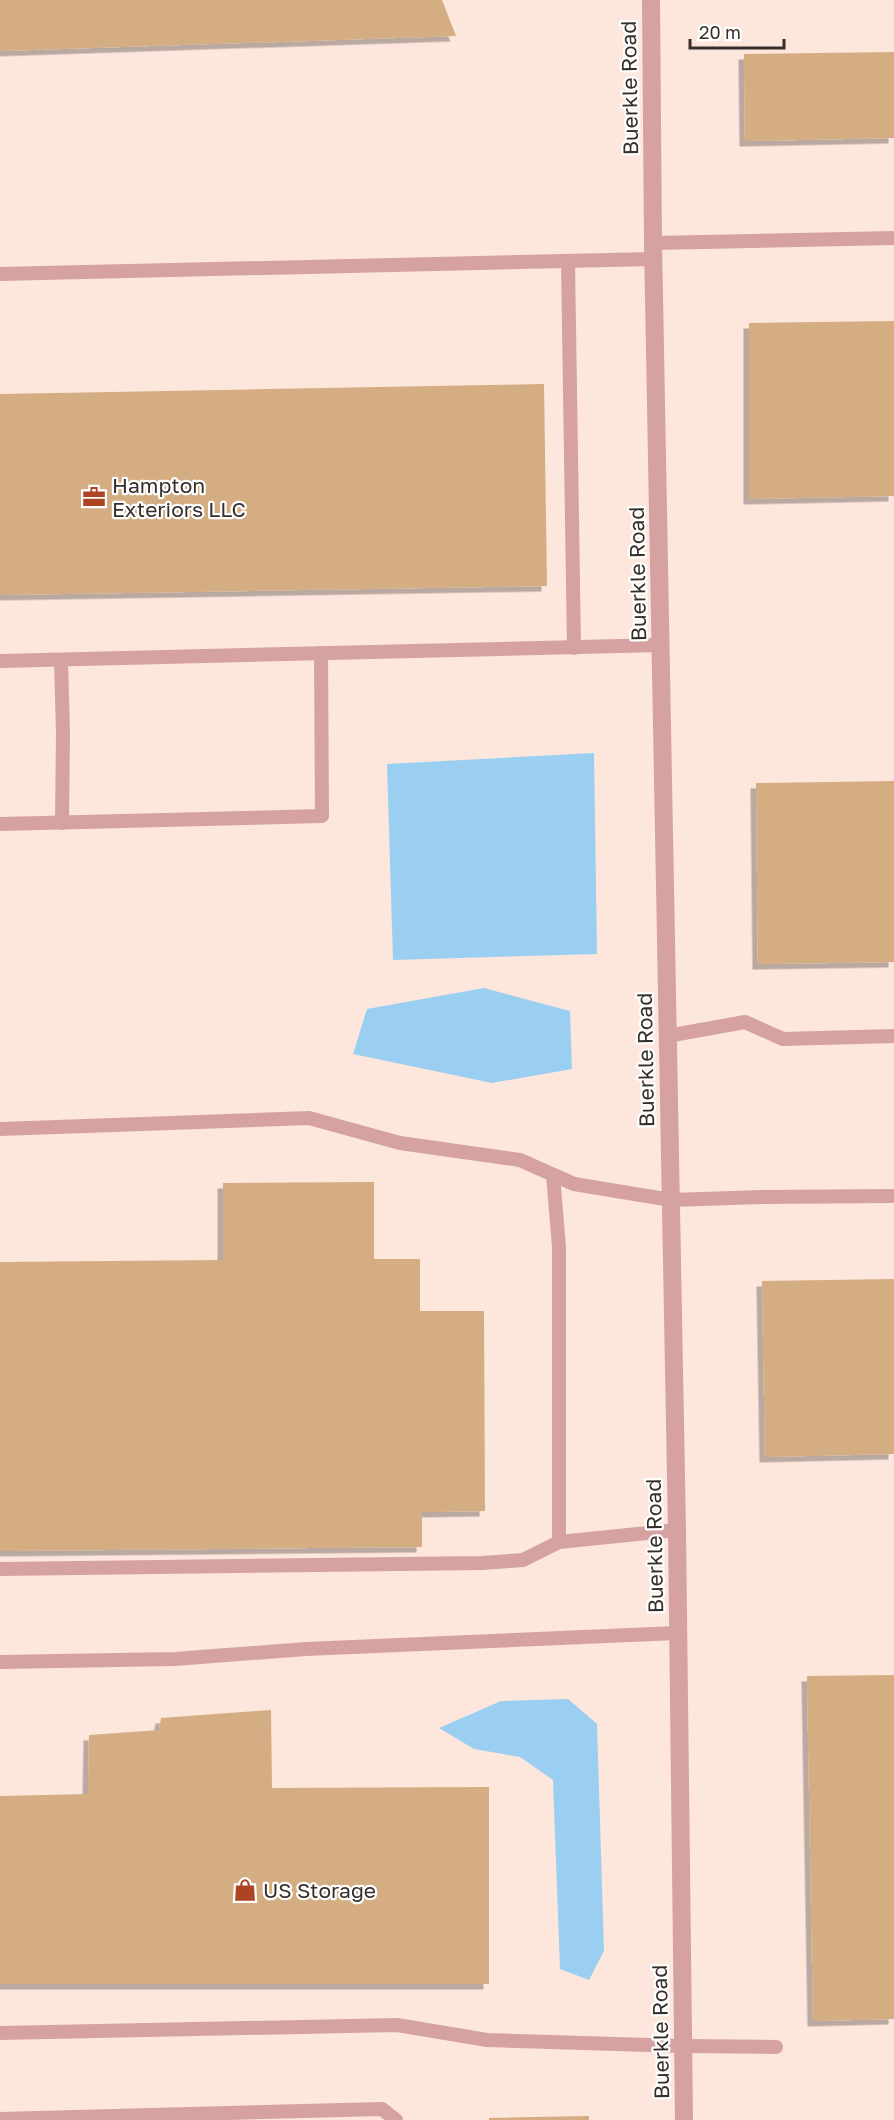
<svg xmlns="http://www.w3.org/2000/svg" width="894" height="2120" font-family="'Golos Text',sans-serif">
  <defs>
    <filter id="shadow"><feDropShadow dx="-5.5" dy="5.5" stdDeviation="0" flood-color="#0004"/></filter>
  </defs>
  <rect width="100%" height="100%" fill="#fde6dc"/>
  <g fill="#9acff2">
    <polygon points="594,753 597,954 393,960 387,764"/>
    <polygon points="484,988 570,1011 572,1069 492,1083 353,1054 367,1009"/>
    <polygon points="568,1699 597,1724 604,1951 589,1980 560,1969 553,1780 520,1757 474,1749 439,1728 501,1701"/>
  </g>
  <g fill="#d4ad82" filter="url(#shadow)">
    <polygon points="0,0 442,0 456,36 0,51"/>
    <polygon points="894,52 894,138 745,141 744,54"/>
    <polygon points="894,321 894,496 749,499 749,323"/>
    <polygon points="544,384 547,586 0,595 0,394"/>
    <polygon points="894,781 894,962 758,964 756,783"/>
    <polygon points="374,1182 374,1259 420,1259 420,1311 484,1311 485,1511 422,1512 422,1547 0,1551 0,1262 223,1260 223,1183"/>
    <polygon points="894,1279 894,1454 765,1457 762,1281"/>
    <polygon points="894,1675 894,2019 813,2021 807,1676"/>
    <polygon points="271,1710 272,1788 489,1787 489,1984 0,1984 0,1796 88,1794 89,1735 159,1730 161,1718"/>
    <polygon points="589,2116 589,2120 489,2120 489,2118"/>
  </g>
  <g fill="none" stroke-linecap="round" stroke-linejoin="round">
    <g stroke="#d5a2a1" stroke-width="14">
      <polyline points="653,243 894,238"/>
      <polyline points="568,262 574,648"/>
      <polyline points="0,274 653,259"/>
      <polyline points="61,660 63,733 62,823"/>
      <polyline points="0,661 661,645"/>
      <polyline points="0,824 322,816 321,653"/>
      <polyline points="667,1036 745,1022 783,1039 894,1036"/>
      <polyline points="0,1129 309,1118 400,1143 520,1160 574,1184 671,1200 762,1197 894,1196"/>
      <polyline points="553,1175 559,1247 559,1542"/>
      <polyline points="0,1569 482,1563 523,1560 559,1542 677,1530"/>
      <polyline points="0,1662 175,1659 306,1649 677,1633"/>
      <polyline points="0,2033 397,2025 487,2040 683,2046 776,2047"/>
      <polyline points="0,2119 382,2109 396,2120"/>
    </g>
    <polyline stroke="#d5a2a1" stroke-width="18" points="651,0 653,243 677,1530 684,2120"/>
  </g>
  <defs>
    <g id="office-bare" transform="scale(1.8)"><path d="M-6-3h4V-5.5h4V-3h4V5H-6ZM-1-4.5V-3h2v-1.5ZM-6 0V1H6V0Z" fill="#ac4423" stroke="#fff" stroke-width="2.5" paint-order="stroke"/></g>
    <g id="shop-bare" transform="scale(1.8)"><path d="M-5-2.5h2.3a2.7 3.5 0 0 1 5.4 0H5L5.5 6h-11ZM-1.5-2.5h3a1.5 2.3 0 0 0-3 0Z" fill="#ac4423" stroke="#fff" stroke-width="2.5" paint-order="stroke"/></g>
  </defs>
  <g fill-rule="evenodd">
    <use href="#office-bare" x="94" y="497"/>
    <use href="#shop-bare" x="245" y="1890"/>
  </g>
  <g text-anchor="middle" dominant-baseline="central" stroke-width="4.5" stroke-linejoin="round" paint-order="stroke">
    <g font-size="21" fill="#362e2a" stroke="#fff">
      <text transform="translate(629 88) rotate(-91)">Buerkle Road</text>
      <text transform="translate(637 574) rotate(-91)">Buerkle Road</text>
      <text transform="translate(645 1060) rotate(-91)">Buerkle Road</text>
      <text transform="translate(654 1546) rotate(-91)">Buerkle Road</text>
      <text transform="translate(660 2032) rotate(-91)">Buerkle Road</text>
    </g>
    <g font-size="21" fill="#362e2a" stroke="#fff" text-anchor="start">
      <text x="112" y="485">Hampton<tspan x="112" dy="24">Exteriors LLC</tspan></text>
      <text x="263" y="1890">US Storage</text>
    </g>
  </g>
  <path d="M690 39v9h94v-9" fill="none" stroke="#362e2a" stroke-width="3"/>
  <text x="699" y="39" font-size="18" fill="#362e2a" stroke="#ffffff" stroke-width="4.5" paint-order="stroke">20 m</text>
</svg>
